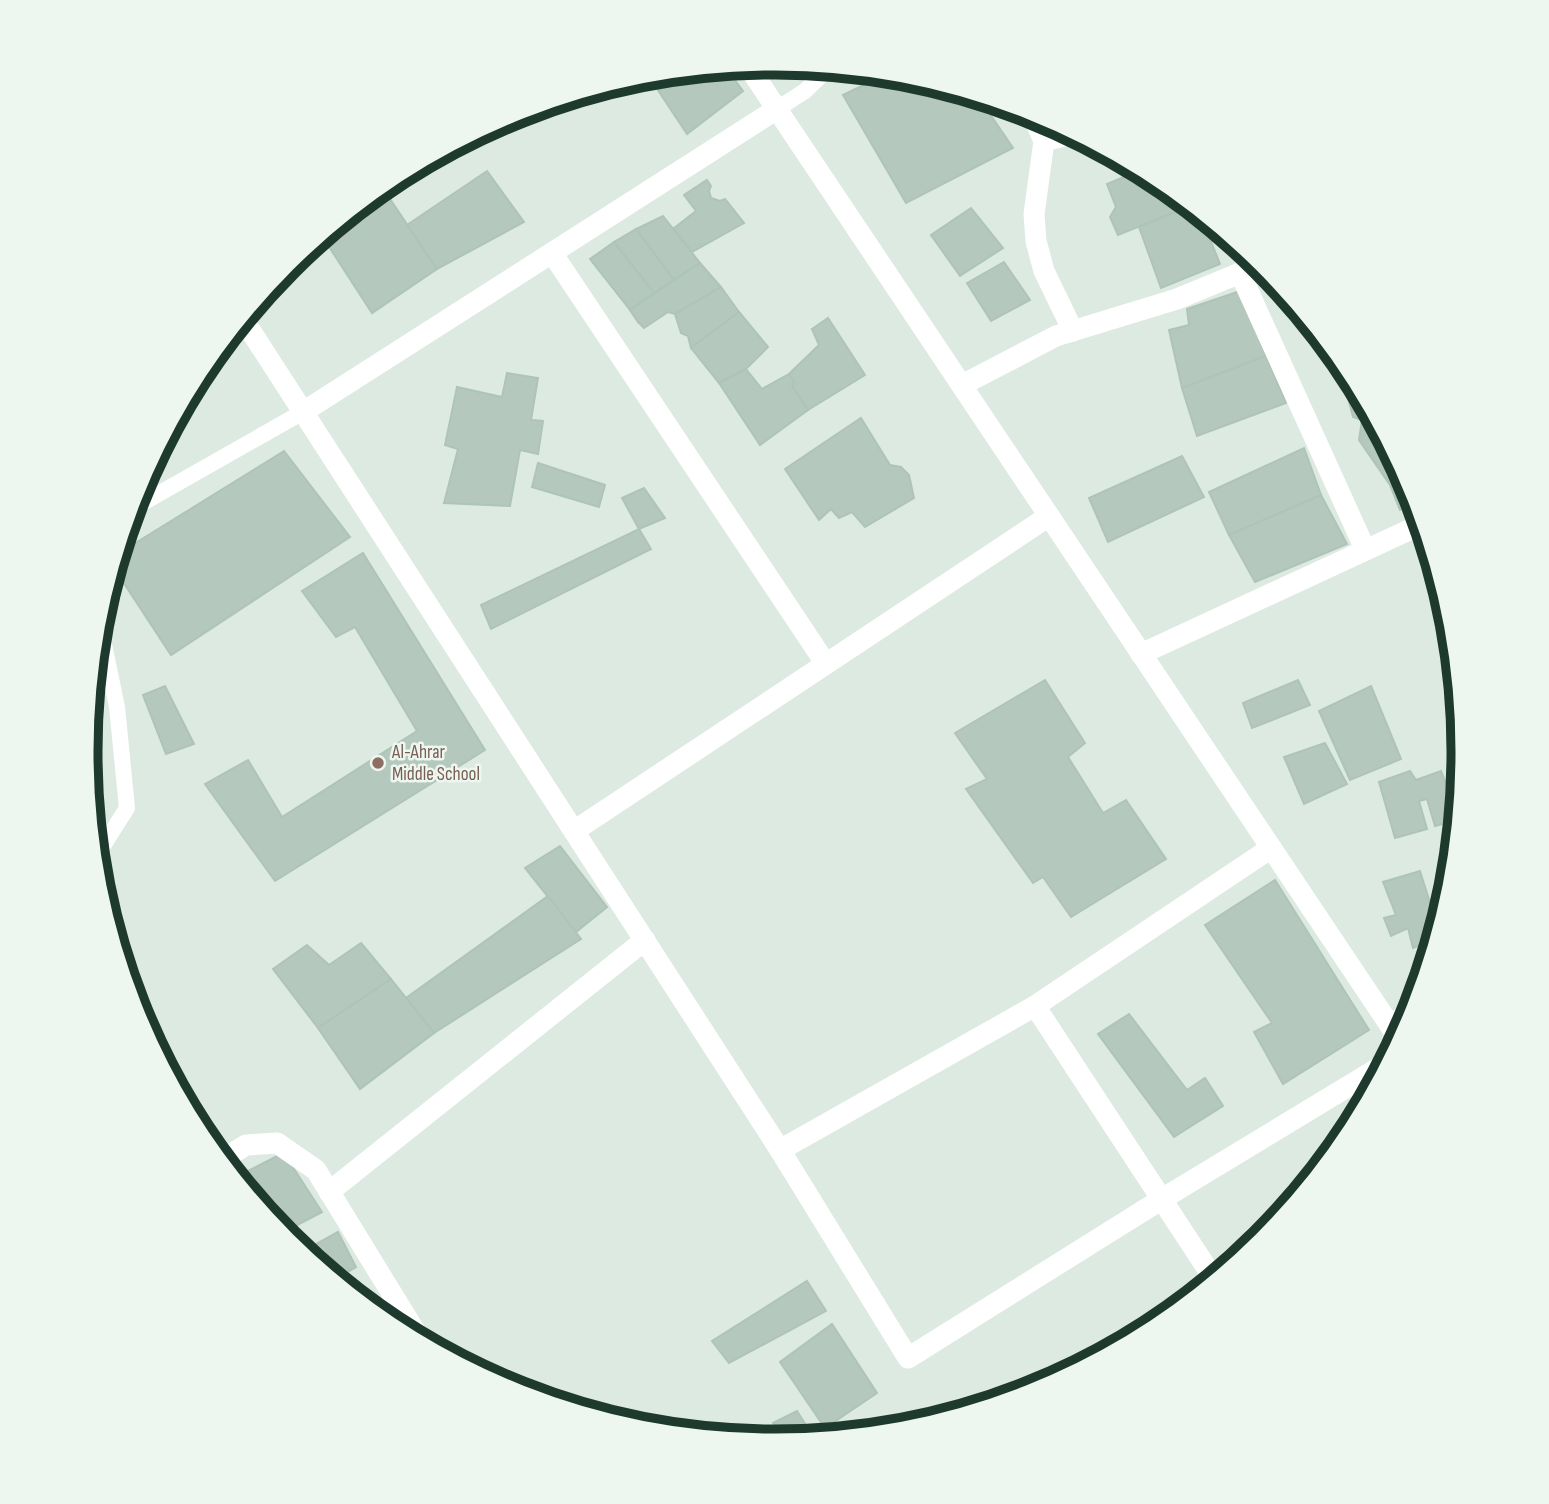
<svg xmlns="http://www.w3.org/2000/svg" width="1549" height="1504" font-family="'Sofia Sans Condensed',sans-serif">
  <rect width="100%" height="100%" fill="#ddeae2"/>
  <g fill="#b5c8bd" stroke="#afc4b8" stroke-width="2">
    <polygon points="726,68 743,91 687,134 648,75"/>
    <polygon points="886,74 909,76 979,98 1013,148 906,203 843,95"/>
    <polygon points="1140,170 1158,179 1190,206 1118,235 1110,217 1116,207 1107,184"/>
    <polygon points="487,171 524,222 437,269 407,225"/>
    <polygon points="707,180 711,186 709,191 711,198 720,201 725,199 744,223 692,252 673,229 696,211 684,195"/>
    <polygon points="382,187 437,269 372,313 322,236"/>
    <polygon points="1190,206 1200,214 1220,264 1161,288 1139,227"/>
    <polygon points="971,208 1003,248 960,276 931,235"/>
    <polygon points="663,216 700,263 674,280 636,229"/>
    <polygon points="636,229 674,280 654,293 614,242"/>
    <polygon points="614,242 654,293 630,310 590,259"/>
    <polygon points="1004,262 1030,300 991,321 967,283"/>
    <polygon points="700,263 721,287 675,314 668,312 644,328 638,322 630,310"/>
    <polygon points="721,287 739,312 691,348 688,336 681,333 675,314"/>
    <polygon points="1240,291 1266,356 1182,388 1169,330 1189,325 1187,309"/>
    <polygon points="739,312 768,347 746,369 719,383 691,348"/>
    <polygon points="828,318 865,375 808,410 792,386 794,382 789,374 819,345 812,329"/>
    <polygon points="1266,356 1286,403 1197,436 1182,388"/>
    <polygon points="746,369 762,389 789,374 794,382 792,386 808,410 760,445 719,383"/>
    <polygon points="507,373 538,378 531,420 543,421 538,454 520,450 510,506 444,503 458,449 445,445 457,387 502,397"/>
    <polygon points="1360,393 1411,489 1415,503 1400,510 1390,485 1359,440 1362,420 1353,417 1348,398"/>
    <polygon points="861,418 890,465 901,467 909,475 914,498 865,527 852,512 839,518 831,509 819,520 785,469"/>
    <polygon points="1304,448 1321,495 1229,535 1209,492"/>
    <polygon points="284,451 350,537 171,655 114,568 118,554"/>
    <polygon points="1182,456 1204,497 1108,542 1089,498"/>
    <polygon points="538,463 605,485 599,507 532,487"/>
    <polygon points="644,488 665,518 639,529 622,498"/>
    <polygon points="1321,495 1347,544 1255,582 1229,535"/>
    <polygon points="639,529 651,549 491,629 481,605"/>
    <polygon points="363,553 485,750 275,881 205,784 248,760 282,817 417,731 355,627 336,637 302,591"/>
    <polygon points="1045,680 1085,743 1068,757 1103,813 1126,800 1166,859 1071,917 1043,877 1033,883 966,789 987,779 955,733"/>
    <polygon points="1298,680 1310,705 1252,728 1243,703"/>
    <polygon points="165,686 194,744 166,754 143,695"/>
    <polygon points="1371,686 1401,759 1350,780 1319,711"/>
    <polygon points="1325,743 1347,784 1304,804 1284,757"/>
    <polygon points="1410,771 1416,780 1441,771 1458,812 1457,820 1435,826 1427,799 1419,801 1427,829 1395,838 1379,782"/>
    <polygon points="560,846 607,907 576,932 525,868"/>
    <polygon points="1420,871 1438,928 1435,938 1413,948 1408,928 1391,936 1384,918 1396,915 1383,882"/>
    <polygon points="1275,880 1369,1030 1283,1084 1254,1032 1272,1023 1205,925"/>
    <polygon points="1449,890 1442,914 1435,896"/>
    <polygon points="548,896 581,939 434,1033 406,998"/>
    <polygon points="361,943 391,979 318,1028 273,969 307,945 329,965"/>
    <polygon points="391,979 434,1033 360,1089 318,1028"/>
    <polygon points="1129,1014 1187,1090 1205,1078 1223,1106 1174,1137 1098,1034"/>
    <polygon points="279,1155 287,1158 322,1212 282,1233 236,1177"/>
    <polygon points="338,1232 356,1267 336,1279 302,1252"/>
    <polygon points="807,1281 826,1311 729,1363 712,1341"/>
    <polygon points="832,1324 877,1393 825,1428 780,1362"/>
    <polygon points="797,1411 811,1433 801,1438 783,1440 773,1423"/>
  </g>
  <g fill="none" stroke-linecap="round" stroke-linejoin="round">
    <g stroke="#fff" stroke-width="16">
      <polyline points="777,109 805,91 829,68"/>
      <polyline points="132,509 303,412"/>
      <polyline points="96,857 127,808 117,707 99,620"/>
    </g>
    <g stroke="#fff" stroke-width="21">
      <polyline points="748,66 1399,1039"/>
      <polyline points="1032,114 1044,141 1034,214 1036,241 1044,271 1073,331"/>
      <polyline points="1044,141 1072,134"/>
      <polyline points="552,253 826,664"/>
      <polyline points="243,319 780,1150 908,1358 1162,1199 1385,1064"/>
      <polyline points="962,385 1056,336 1177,299 1240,273 1365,549"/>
      <polyline points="303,412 777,109"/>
      <polyline points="1141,654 1422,524"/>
      <polyline points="574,831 1049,516"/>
      <polyline points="1035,1006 1214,1279"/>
      <polyline points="1389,1024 1411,1014"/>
      <polyline points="780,1150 1035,1006 1271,848"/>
      <polyline points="222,1160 246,1145 277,1143 316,1170 421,1341"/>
      <polyline points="329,1192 645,940"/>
    </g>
  </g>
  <circle fill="#8d6e63" stroke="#edf7f0" stroke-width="2.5" cx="378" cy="763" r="7"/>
  <g text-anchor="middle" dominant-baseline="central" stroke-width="5" stroke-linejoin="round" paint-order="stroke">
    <g font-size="19" fill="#785e54" stroke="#edf7f0" text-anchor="start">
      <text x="392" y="752">Al-Ahrar<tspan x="392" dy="22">Middle School</tspan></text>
    </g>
  </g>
  <path d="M0 0H1549V1504H0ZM774 75H775A676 676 0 0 1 1451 751V753A676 676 0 0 1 775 1429H774A676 676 0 0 1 98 753V751A676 676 0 0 1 774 75Z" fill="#edf7f0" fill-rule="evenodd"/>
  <path fill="none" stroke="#1e3a2e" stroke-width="9" d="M774 75H775A676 676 0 0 1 1451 751V753A676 676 0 0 1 775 1429H774A676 676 0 0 1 98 753V751A676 676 0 0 1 774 75Z"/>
</svg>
